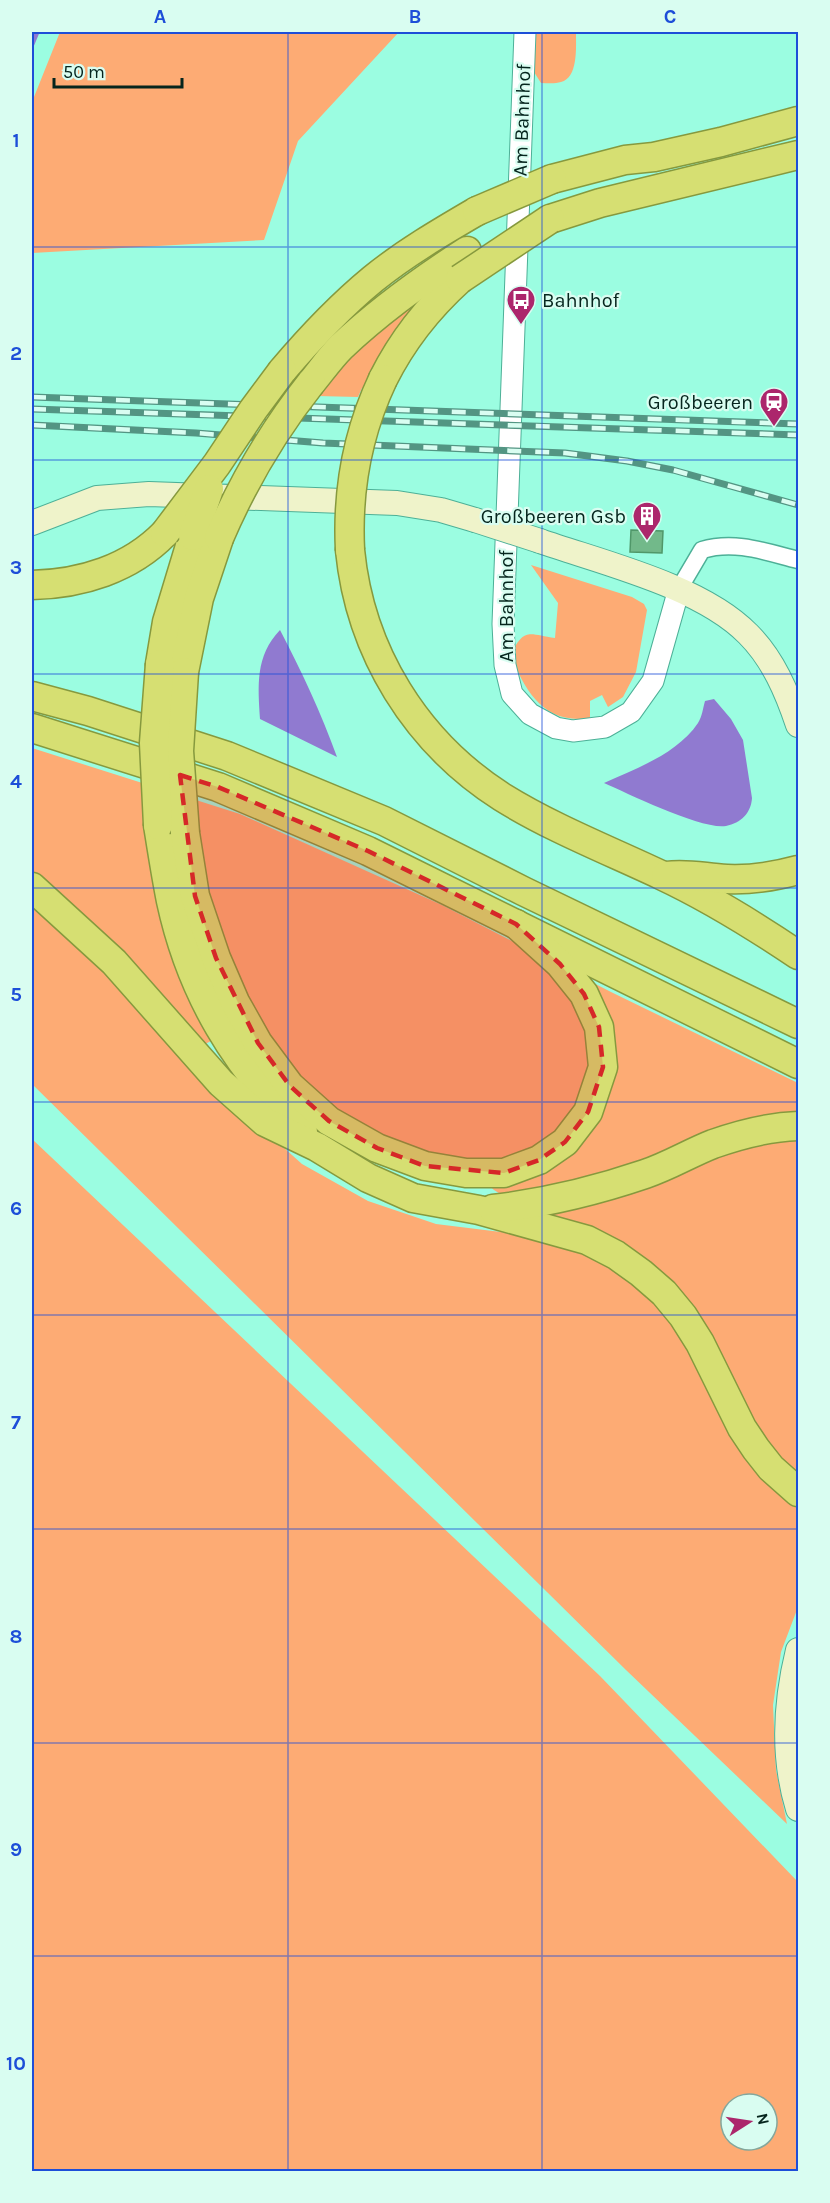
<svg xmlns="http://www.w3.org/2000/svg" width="830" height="2203" font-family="Karla,sans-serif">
  <rect width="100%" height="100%" fill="#9bfde1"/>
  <g fill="#fdab74" fill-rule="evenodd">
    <polygon points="60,32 399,32 298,141 264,240 32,253 32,102"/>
    <path d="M535,32H574L576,34C576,48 578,78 561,82C555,84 547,83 541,83L534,72Z"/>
    <polygon points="448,272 368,388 362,388 358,397 317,396 344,359"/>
    <path d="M531,565L632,597L644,604L647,610L636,672L623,697L608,707L602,695L590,701V718C545,725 525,692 511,655C524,626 530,635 555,638L558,603Z"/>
    <polygon points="32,748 240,814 442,905 611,992 798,1083 798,1477 758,1434 698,1318 494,1190 464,1163 378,1139 312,1091 254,1020 205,1044 32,878"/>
    <polygon points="32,902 98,960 236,1105 302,1164 368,1201 436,1224 509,1233 580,1247 637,1284 671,1320 798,1506 798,1607 781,1652 773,1705 776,1770 787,1824 626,1670 32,1084"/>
    <path d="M32,1139L600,1676L798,1882V2171H32ZM731,2104H767V2140H731Z"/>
  </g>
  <g fill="#907ad0">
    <path d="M280,630C302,672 321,713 337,757L260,719C258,686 255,656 280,630Z"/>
    <path d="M714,699L731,719L743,740L752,798C751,813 741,823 726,826C702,830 629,794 604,783C637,768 677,754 698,723C702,717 703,708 705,701Z"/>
  </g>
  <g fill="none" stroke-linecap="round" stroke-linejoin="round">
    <polyline stroke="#907ad0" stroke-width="5" points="32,44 37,32"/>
  </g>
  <polygon fill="#72b98a" stroke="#509769" stroke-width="1.5" points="631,530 663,531 662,553 630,552"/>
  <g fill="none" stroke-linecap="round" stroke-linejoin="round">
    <g stroke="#4db097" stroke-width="19">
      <path id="minor" d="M679,589L702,550C735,540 766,552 798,560"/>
    </g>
    <g stroke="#4db097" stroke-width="23">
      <polyline id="tertiary" points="525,32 503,624 505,665 512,694 530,714 556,728 573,731 605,727 631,712 653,681 679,589"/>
    </g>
    <g stroke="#4db097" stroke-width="26">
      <g id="secondary">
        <polyline points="32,523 97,498 149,494 397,503 441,510 475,520"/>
        <path d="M540,541C603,563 701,586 748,634C773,659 787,692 798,725"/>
        <path d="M798,1650C785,1703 782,1757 798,1809"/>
      </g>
    </g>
    <g stroke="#86993e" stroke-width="31">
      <g id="trunk">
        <polyline points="552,179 625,160 654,157 721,142 798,121"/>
        <polyline points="550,219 600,203 798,155"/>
        <path d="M282,371C310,338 339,307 373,279C405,253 441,232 477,211"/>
        <path d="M383,379C402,341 429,307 460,279"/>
        <path d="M311,383C321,371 330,358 341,347C380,310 422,280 467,251"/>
        <path d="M350,550C360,652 416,742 502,797C552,828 608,850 661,875C708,897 755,926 798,955"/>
        <path d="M32,585C81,584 130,569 165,533"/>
        <polyline points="160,664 167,622 193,536"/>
        <polyline points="184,672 199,598 219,538"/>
        <polyline points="32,696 88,711 227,756 384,821 523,891 798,1024"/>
        <polyline points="32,728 218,787 368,851 798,1064"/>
        <path d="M158,825C162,850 166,876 171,901C191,994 236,1067 303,1132"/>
        <polyline points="185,833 195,896 216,958 235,1002 258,1043 290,1086 329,1121 377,1148 425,1166 466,1173 504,1173 539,1160 565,1142 588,1112 603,1067 599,1027 584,994 560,964 516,924"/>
        <path d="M666,876C689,873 705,878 727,879C750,880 776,876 798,870"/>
        <polyline points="32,887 114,962 221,1083 265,1122 317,1147 368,1178 413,1198 479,1210 587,1240 616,1255 641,1273 664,1293 683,1316 700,1343 742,1428 756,1449 771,1468 798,1492"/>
        <path d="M493,1209C545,1203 595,1191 645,1174C669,1166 690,1153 713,1144C741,1134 769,1127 798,1126"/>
      </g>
    </g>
    <use href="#minor" stroke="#fff" stroke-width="16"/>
    <use href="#tertiary" stroke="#fff" stroke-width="21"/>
    <use href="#secondary" stroke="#eff3ca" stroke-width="24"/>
    <use href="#trunk" stroke="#d6df72" stroke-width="28"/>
    <g stroke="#539583" stroke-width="7">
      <g id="rail">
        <polyline points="32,397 798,424"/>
        <polyline points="32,409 798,435"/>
        <polyline points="32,425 196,433 323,443 565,453 627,461 673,470 798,505"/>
      </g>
    </g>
    <use href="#rail" stroke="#d9fdf1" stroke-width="4.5" stroke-dasharray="14" stroke-linecap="butt"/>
    <g stroke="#4db097" stroke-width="26" stroke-linecap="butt">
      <polyline id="secondary-bridge" points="475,520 540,541"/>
    </g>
    <g stroke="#86993e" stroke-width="31" stroke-linecap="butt">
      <g id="trunk-bridge">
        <polyline points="477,211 552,179"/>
        <polyline points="460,279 550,219"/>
        <polyline points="165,533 217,464 253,410 282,371"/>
        <polyline points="193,536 209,489"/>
        <path d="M219,538C243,482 273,431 311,383"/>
        <path d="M350,550C347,490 357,434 383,379"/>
        <polyline points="184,672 179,751 185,833"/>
        <polyline points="158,825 154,743 160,664"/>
      </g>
    </g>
    <use href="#secondary-bridge" stroke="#eff3ca" stroke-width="24"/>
    <use href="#trunk-bridge" stroke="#d6df72" stroke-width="28"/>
  </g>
  <path fill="#d62828" fill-opacity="0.2" stroke="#d62828" stroke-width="4.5" stroke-dasharray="12 8" stroke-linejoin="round" d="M180,775L218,787L368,851L516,924L560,964L584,994L599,1027L603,1067L588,1112L565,1142L539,1160L504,1173L425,1166L377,1148L329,1121L290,1086L258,1043L216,958L195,896Z"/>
  <path fill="none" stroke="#1d4ed8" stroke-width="1.5" stroke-opacity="0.55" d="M288,32V2172M542,32V2172M32,247H798M32,460H798M32,674H798M32,888H798M32,1102H798M32,1315H798M32,1529H798M32,1743H798M32,1956H798"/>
  <defs>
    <g id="bus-pin" transform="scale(1.5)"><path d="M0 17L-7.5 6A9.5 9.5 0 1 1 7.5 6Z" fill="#ac266c" stroke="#d9fdf1"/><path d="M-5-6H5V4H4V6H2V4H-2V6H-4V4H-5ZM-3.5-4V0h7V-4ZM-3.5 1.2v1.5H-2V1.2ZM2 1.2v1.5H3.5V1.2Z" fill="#fff"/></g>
    <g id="station-pin" transform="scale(1.5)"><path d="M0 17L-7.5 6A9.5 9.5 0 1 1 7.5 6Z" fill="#ac266c" stroke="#d9fdf1"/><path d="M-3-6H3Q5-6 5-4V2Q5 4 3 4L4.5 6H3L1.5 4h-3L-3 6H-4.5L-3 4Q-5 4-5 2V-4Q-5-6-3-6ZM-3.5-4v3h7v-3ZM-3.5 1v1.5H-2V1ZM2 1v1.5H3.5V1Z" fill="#fff"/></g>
    <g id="building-pin" transform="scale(1.5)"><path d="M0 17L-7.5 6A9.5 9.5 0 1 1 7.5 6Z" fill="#ac266c" stroke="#d9fdf1"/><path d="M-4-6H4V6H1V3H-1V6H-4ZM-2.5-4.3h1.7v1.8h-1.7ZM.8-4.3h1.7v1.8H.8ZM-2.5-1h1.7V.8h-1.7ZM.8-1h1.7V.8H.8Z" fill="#fff"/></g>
  </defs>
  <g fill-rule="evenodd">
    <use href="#bus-pin" x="521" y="300"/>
    <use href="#station-pin" x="774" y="402"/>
    <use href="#building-pin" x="647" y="516"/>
  </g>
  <g text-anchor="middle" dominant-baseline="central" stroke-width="4.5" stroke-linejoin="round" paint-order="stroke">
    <g font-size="20" fill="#05251d" stroke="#d9fdf1">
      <text transform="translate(522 120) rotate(-88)">Am Bahnhof</text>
      <text transform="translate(506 606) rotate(-90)">Am Bahnhof</text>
    </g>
    <g font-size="20" fill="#05251d" stroke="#d9fdf1" text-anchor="end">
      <text x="542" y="300" text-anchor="start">Bahnhof</text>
      <text x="753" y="402">Großbeeren</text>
      <text x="626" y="516">Großbeeren Gsb</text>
    </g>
  </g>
  <rect width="830" height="2203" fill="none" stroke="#d9fdf1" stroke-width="66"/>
  <g transform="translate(749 2122) rotate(78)"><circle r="28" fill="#d9fdf1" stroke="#84a79c" stroke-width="1.5"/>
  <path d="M0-4.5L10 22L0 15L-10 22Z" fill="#ac266c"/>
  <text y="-9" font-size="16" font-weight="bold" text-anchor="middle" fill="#05251d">N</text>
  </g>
  <path d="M54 78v9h128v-9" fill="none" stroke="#05251d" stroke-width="3"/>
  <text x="63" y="78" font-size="18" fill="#05251d" stroke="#d9fdf1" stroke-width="4.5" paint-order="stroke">50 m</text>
  <rect x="33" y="33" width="764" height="2137" fill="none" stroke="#1d4ed8" stroke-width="2"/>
  <g font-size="20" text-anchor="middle" font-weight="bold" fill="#1d4ed8">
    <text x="160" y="23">A</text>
    <text x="415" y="23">B</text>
    <text x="670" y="23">C</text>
    <text x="16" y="147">1</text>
    <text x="16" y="360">2</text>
    <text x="16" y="574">3</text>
    <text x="16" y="788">4</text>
    <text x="16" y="1001">5</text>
    <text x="16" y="1215">6</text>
    <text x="16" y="1429">7</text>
    <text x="16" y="1643">8</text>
    <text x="16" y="1856">9</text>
    <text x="16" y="2070">10</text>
  </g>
</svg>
